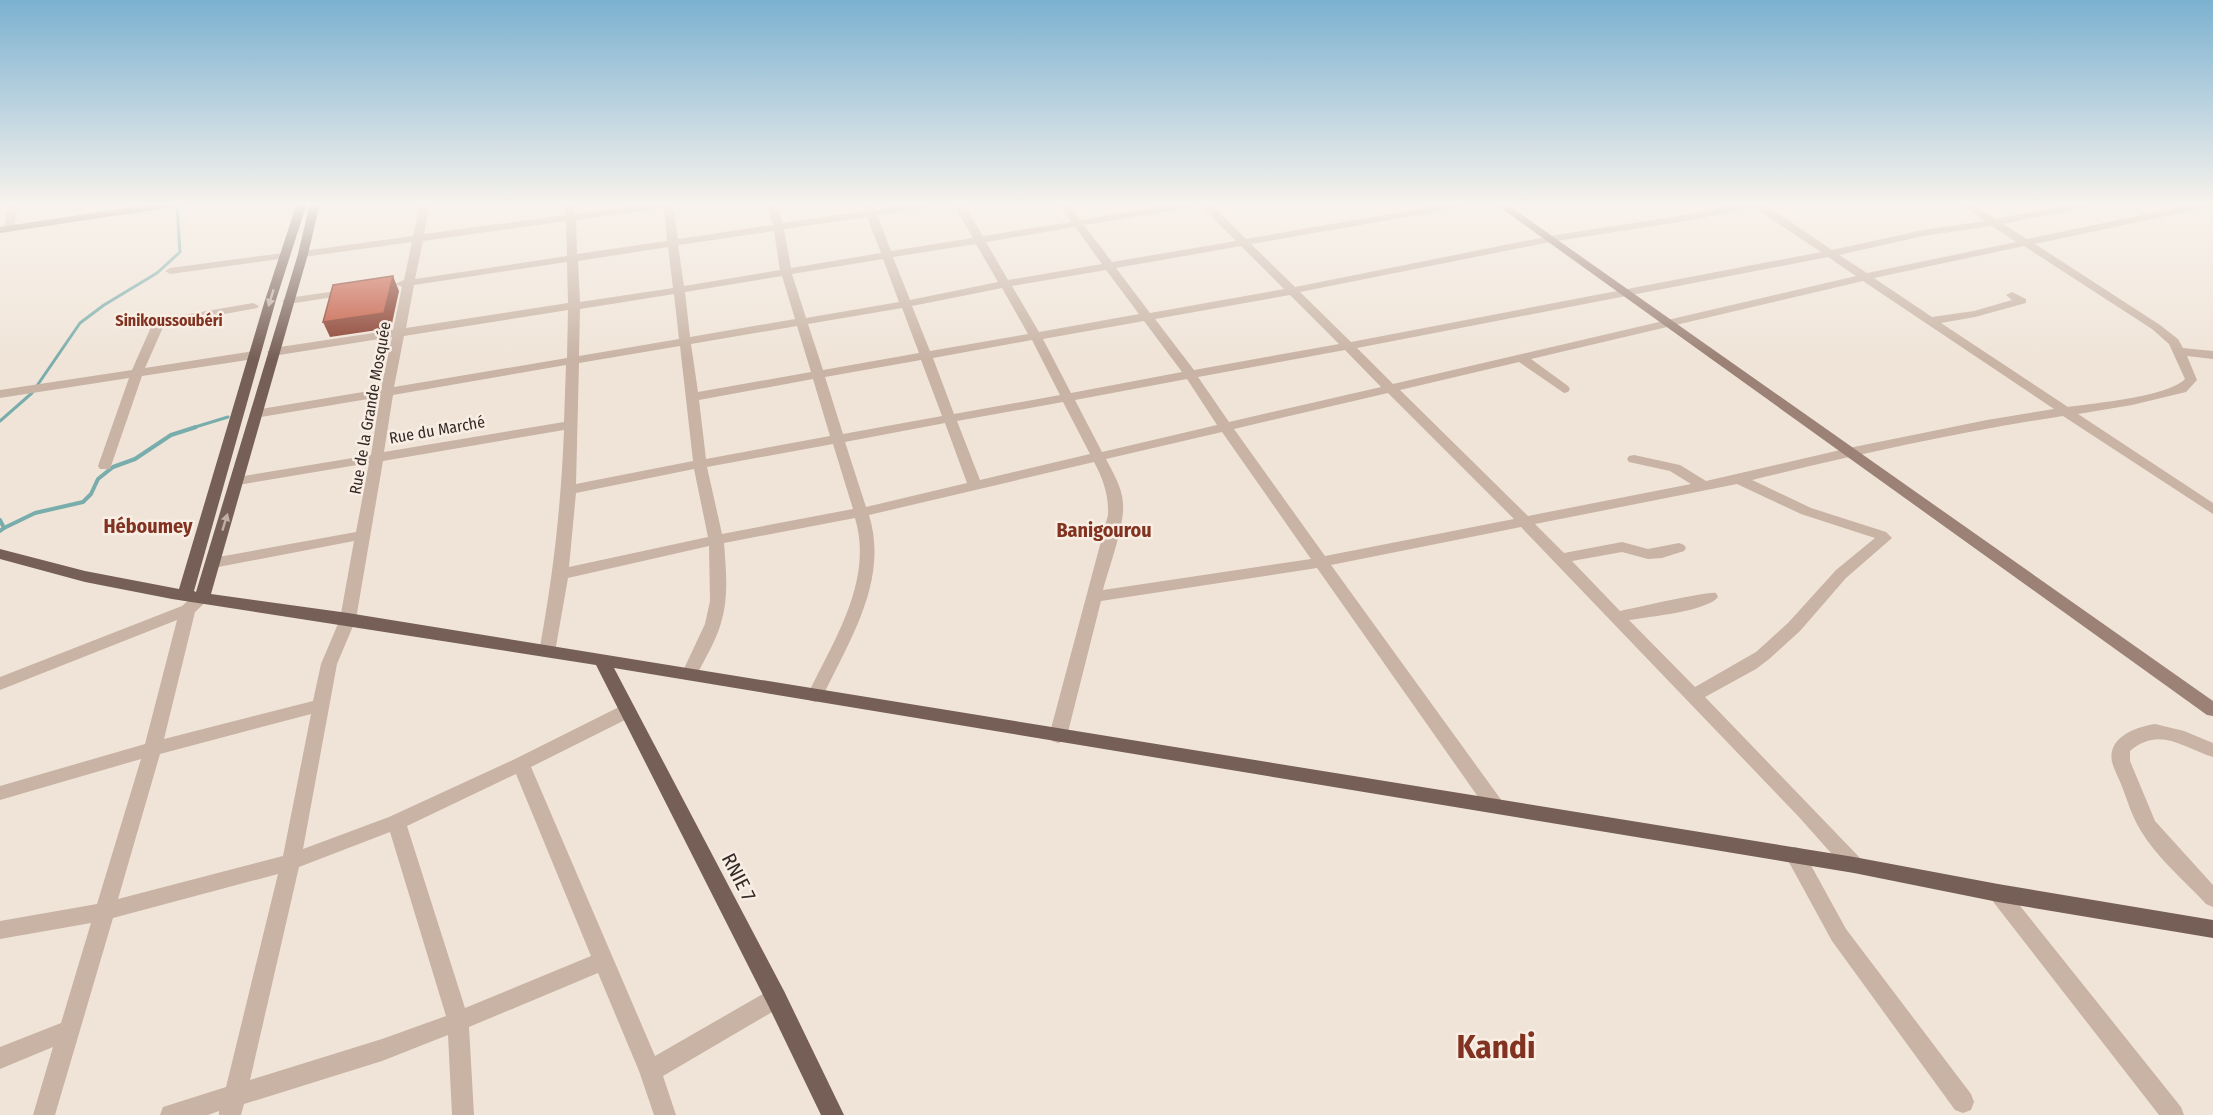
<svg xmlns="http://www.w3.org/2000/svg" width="2213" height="1115" font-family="'Fira Sans Condensed',sans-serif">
  <rect width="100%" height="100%" fill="#f0e4d8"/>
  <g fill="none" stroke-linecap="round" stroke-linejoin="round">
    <g stroke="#78adac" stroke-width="3">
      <polyline points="0,421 32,393 80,323 104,305 157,273 180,252 177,206"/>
      <polyline points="192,428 228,417"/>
    </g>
    <g stroke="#78adac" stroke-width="4">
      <polyline points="0,520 4,528 0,531"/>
      <polyline points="4,528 35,513 83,502 91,494 98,479 113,467 135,459 171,435 196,427"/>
    </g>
    <g fill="#c8b3a5" fill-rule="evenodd">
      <polygon points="8,203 18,203 14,229 9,232 4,229"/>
      <path d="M420,203H430L424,234L565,215V203H575V214L657,203H684L673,207L678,239L773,225L766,203H776L783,223L865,211L862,203H872L875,210L919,203H944L939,206L877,215L891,251L973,238L953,203H963L983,236L1071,222L1057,203H1067L1080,220L1182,203H1210L1246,239L1453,203H1475L1470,206L1251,244L1295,287L1550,236L1692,214L1744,203H1763L1832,250L1923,230L1985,221L1959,203H1971L1996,219L2078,203H2098L2093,206L2003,224L2027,239L2199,203H2213V206L2035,244L2160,325L2178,339L2183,348L2213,351V359L2187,356L2197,380L2186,392L2132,405L2078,414L2213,503V514L2063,416C1958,432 1855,455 1752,480L1811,508L1886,532L1892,538L1846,578L1800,631L1768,660L1756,669L1705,697L1861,859L1864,865L1861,871L1854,873L1847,871L1798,816L1521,527L1331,565L1502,801L1504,806L1502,811L1495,813L1488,811L1317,568L1101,601L1067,736L1064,741L1058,743L1052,741L1049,736L1108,515C1109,495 1103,479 1094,462L869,515C889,580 850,639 823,696L821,700L815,702L809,700L807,696C833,641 874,581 855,518L724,543C726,570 729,597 721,623C716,641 705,658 697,675L695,679H683L681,675L705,624L710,601L709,546L568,578L555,652L553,656H541L539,652C553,577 561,507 564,430L383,461L356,619L337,664L303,849L389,817L515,759L621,706L627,705L633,706L636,711L633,716L531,767L655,1056L768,991L776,988L784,991L787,998L784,1005L663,1076L676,1115H654L639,1071L598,973L469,1027L474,1115H452L448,1035L382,1061L244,1104L241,1115H219V1111L208,1115H160L163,1107L226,1087L278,874L113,918L55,1115H33L53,1047L0,1069V1047L61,1023L91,923L0,939V921L97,904L141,759L0,800V786L145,744L177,620L0,690V677L182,606C190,599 197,591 208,594L210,598L195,612L164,739L313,701L321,664L340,619L354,541L213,568L205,563L213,558L356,532L369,463L238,485L231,481L238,477L371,455L380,397L255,418L249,414L255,410L381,389L392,337L273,356L267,352L273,348L393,330L402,287L395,284L404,280L412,242L303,257L298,254L303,251L413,236ZM1201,206L1236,241L1112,262L1084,225ZM1753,207L1821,252L1351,342L1300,292L1550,242L1692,220ZM664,208L667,241L577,254L576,220ZM867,217L881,253L791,268L784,229ZM566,221L567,256L415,279L423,241ZM1992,226L2016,242L1867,273L1839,255L1923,236ZM1075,227L1102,264L1008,280L986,242ZM774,231L780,270L684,286L678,245ZM976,244L998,282L910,300L893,257ZM1241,246L1284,289L1150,313L1116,268ZM2024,246L2152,329L2169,344L2185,379C2167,397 2095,403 2068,407L1941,323L1975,317L2026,303V299L2012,292L2006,295L2012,300L1974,311L1932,317L1874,278ZM668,247L673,288L580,302L578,261ZM1828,257L1856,276L1393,384L1357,348ZM883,259L899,302L806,318L792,274ZM567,262L568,303L406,328L414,285ZM1106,270L1139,314L1039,332L1012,286ZM782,276L795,319L690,337L685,292ZM1863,281L2054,409L1987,420L1849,448L1706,481L1680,465L1634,455L1629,456L1627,459L1629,462L1670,471L1691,484L1528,516L1400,390L1519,362L1564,393L1568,392L1570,389L1568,386L1531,359ZM1002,288L1028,334L930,351L912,306ZM674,294L679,339L579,356L580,309ZM1290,295L1339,344L1194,370L1155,319ZM902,308L919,353L823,370L808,324ZM568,310L567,358L394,387L404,336ZM1144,321L1182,372L1071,393L1043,339ZM797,326L811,372L698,392L691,344ZM1032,340L1060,395L954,414L933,358ZM680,346L693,461L576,484L579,363ZM1345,350L1381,387L1229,422L1198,377ZM921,360L942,416L843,434L825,377ZM566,365L564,422L384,452L393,395ZM813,379L830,436L706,459L699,400ZM1187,379L1217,425L1102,452L1075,400ZM1388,393L1514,519L1325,556L1234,429ZM1063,402L1090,454L980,480L957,421ZM945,423L967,483L866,507L845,442ZM1222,432L1311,559L1103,590C1109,567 1125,525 1123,503C1122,487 1113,473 1106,459ZM833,444L853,509L722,534L707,467ZM694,469L708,537L569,567L576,493ZM1737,484L1801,514L1875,538L1836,570L1788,623L1756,652L1695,687L1629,620C1648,617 1708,611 1718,597L1716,593C1708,591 1635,608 1620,611L1572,561L1622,552L1648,559L1662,558L1684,551L1686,548L1684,545L1679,543L1648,549L1622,542L1564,553L1535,524ZM311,714L283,856L118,899L160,754ZM516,774L591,956L465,1008L407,826ZM390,832L446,1016L382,1039L250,1080L299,867Z"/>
      <polygon points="283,253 288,256 287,258 170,274 165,271 170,268"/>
      <polygon points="350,289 356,292 354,294 288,304 282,301 288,298"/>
      <polygon points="253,303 259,306 257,308 164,325 145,368 254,351 260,355 254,359 142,376 110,469 100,469 98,466 129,378 0,398 0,390 132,370 151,327 132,328 132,324"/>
      <path d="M2155,724L2184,731L2213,743V757C2182,747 2159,726 2130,751V761L2155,821L2213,885V907L2206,904C2185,881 2157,858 2141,831C2132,817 2127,799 2121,784C2118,777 2114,769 2112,762C2107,737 2136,727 2155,724Z"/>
      <polygon points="1795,847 1802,849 1846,929 1971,1094 1974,1102 1971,1110 1963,1113 1955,1110 1832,941 1785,855 1788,849"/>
      <polygon points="1998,884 2005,887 2181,1107 2184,1115 2159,1115 1991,899 1988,893 1991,887"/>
    </g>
    <g fill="#9b8176" fill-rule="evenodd">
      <polygon points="160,203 185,203 180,206 0,233 0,227"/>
      <polygon points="1494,203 1505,203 2213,701 2213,716 2207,715"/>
    </g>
    <polygon fill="#765f57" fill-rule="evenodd" points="297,203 307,203 276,300 194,591 196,592 298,254 310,203 320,203 308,254 211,594 348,613 1854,857 1998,884 2213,920 2213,938 1998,902 1854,873 614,668 784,991 844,1115 821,1115 768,1005 596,665 172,599 85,582 0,559 0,549 85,571 179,589 265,300"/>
  </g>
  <polygon fill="#893f2f" points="393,276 399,291 391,328 330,337 323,322"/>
  <polygon fill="#c45a43" stroke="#893f2f" stroke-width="1.5" points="393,276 384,313 323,322 333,285"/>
  <defs><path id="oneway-solid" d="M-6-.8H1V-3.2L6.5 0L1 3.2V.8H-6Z" transform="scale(1.5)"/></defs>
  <g fill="#beaea5">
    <use href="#oneway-solid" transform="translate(271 298) rotate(107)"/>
    <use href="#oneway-solid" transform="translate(225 522) rotate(-73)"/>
  </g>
  <linearGradient id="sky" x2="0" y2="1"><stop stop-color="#7bb1d0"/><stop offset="0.57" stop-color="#f8f3ed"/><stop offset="1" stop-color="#f8f3ed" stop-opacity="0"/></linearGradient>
  <rect width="2213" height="359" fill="url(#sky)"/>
  <g text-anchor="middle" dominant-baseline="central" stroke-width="5" stroke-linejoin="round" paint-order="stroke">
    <g font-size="16" font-weight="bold" fill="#813221" stroke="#f8eee4">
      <text x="169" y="320">Sinikoussoubéri</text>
    </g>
    <g font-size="16" fill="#342926" stroke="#f8eee4">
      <text transform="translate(370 408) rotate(-80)">Rue de la Grande Mosquée</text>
      <text transform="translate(437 430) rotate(-10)">Rue du Marché</text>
    </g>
    <g font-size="20" font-weight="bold" fill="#813221" stroke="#f8eee4">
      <text x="148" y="526">Héboumey</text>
      <text x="1104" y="530">Banigourou</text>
    </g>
    <g font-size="20" fill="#342926" stroke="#f8eee4">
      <text transform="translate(739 877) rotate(63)">RNIE 7</text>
    </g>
    <g font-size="33" font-weight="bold" fill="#813221" stroke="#f8eee4">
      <text x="1496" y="1047">Kandi</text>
    </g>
  </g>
</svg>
